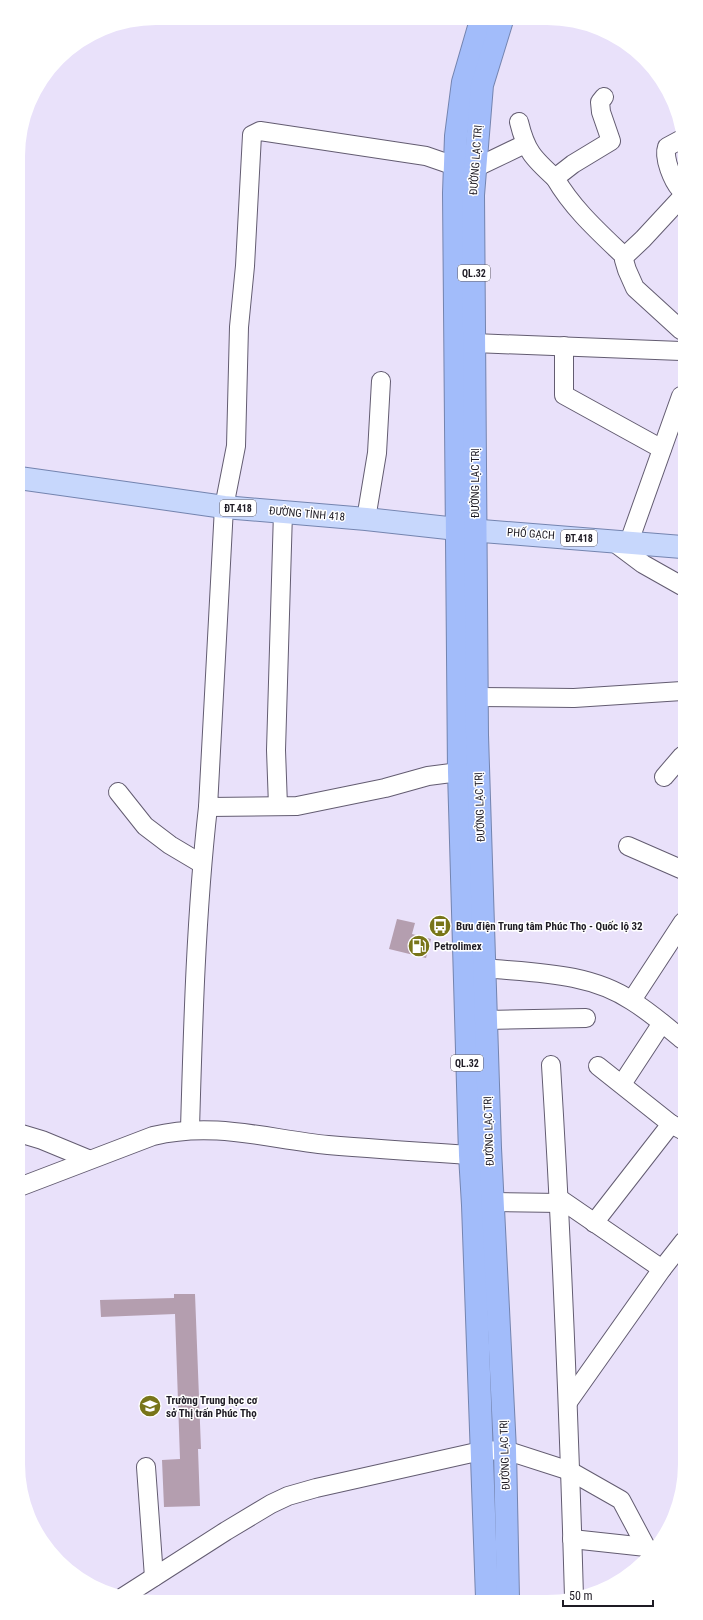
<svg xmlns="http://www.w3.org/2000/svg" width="703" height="1620" font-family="'Roboto Condensed',sans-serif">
  <rect width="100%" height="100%" fill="#e9e1fa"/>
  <g fill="#b49eaf">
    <polygon points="397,919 415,923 412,934 431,939 426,958 389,949"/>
    <polygon points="174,1294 195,1294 201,1449 198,1449 200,1506 164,1507 162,1460 180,1459 175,1314 101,1317 100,1300 174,1298"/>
  </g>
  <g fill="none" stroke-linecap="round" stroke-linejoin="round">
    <g stroke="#635c71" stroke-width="20">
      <g id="minor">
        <path d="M604,97L600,102L601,112L611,141L573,164L555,178C573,209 599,232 625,257"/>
        <path d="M519,122C526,151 533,158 555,178"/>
        <path d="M680,140L667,147C663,158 673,181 680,189"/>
        <polyline points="455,166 426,156 260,131 252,135 245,266 239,327 236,446 224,507 208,807 297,806 385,788 428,776 459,772"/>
        <polyline points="475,168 525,144"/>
        <polyline points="681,198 643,239 626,255 624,260 627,270 635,288 681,330"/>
        <polyline points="474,343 681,351"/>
        <polyline points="564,346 564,395 662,449"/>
        <polyline points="366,519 377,453 381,381"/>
        <polyline points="611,540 643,564 682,586"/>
        <polyline points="629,542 681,396"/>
        <polyline points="477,697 574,698 682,691"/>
        <polyline points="664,777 682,756"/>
        <polyline points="118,792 145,826 170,845 202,864"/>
        <polyline points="278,806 276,750 283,512"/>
        <polyline points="628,846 683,870"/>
        <path d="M484,968C534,973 589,972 632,1001C650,1012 667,1027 683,1040"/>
        <polyline points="632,1000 683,922"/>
        <polyline points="486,1020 586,1018"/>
        <path d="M551,1065C562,1243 569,1420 574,1597"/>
        <polyline points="598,1066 671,1124"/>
        <polyline points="622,1084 662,1023"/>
        <path d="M190,1129C193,1022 196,914 208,807"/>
        <polyline points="22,1134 42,1140 88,1159"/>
        <path d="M22,1186L153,1136C214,1121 268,1139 328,1145C375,1149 423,1152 470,1155"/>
        <polyline points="560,1199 662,1269"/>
        <polyline points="492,1202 560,1203"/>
        <polyline points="594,1223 671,1124 684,1131"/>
        <polyline points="568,1402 662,1269 684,1241"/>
        <polyline points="146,1467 154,1577"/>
        <polyline points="572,1539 646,1547"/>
        <polyline points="123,1597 226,1531 271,1504 288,1496 316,1488 481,1451 505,1450 570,1471 621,1500 646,1547 653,1552"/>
      </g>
    </g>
    <g stroke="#7484af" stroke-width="24">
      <polyline id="major" points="19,478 224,507 366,519 457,529 682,547"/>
    </g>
    <g stroke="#7484af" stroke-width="24">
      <g id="highway">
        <polyline points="481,20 463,82 456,136 454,193 459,772 470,1155 473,1205 487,1598"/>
        <polyline points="502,20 482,85 473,195 477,735 490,1148 505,1450 508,1598"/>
      </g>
    </g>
    <use href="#minor" stroke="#fff" stroke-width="18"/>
    <use href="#major" stroke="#c7d7fc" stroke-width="22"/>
    <use href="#highway" stroke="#a2bcfa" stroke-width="22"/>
  </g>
  <defs>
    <g id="bus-disc" transform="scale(1.15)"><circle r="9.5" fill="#787519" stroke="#fff"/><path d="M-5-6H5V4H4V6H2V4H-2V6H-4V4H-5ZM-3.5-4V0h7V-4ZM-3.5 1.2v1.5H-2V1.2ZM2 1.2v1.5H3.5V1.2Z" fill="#fff"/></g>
    <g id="fuel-disc" transform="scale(1.15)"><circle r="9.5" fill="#787519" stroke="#fff"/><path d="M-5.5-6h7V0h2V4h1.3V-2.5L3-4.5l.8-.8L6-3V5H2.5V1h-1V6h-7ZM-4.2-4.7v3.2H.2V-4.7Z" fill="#fff"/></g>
    <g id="school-disc" transform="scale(1.15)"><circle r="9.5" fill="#787519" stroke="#fff"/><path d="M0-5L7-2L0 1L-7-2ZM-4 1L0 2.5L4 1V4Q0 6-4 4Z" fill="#fff"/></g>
  </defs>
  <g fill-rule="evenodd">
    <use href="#bus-disc" x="440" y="926"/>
    <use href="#fuel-disc" x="419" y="946"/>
    <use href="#school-disc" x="150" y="1406"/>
  </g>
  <g text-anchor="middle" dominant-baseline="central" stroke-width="3" stroke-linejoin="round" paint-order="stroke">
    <g fill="#fff" stroke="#625f66" stroke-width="1">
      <rect x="458" y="265" width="32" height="16" rx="3"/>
      <rect x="220" y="500" width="36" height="16" rx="3"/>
      <rect x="561" y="530" width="36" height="16" rx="3"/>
      <rect x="451" y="1055" width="32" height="16" rx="3"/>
    </g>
    <g font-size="10" font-weight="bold" fill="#1e1b24">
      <text x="474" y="273">QL.32</text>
      <text x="238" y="508">ĐT.418</text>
      <text x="579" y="538">ĐT.418</text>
      <text x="467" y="1063">QL.32</text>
    </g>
    <g font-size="11" fill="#1e1b24" stroke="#fff">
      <text transform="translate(476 160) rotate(-86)">ĐƯỜNG LẠC TRỊ</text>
      <text transform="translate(475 483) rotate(-90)">ĐƯỜNG LẠC TRỊ</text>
      <text transform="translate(307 514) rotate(5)">ĐƯỜNG TỈNH 418</text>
      <text transform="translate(531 534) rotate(4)">PHỐ GẠCH</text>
      <text transform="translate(480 807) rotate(-92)">ĐƯỜNG LẠC TRỊ</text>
      <text transform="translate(489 1131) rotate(-92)">ĐƯỜNG LẠC TRỊ</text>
      <text transform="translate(505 1455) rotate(-92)">ĐƯỜNG LẠC TRỊ</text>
    </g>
    <g font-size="11" font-weight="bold" fill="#1e1b24" stroke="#fff" text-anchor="start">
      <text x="456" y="926">Bưu điện Trung tâm Phúc Thọ - Quốc lộ 32</text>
      <text x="434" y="946">Petrolimex</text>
      <text x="166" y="1400">Trường Trung học cơ<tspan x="166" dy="13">sở Thị trấn Phúc Thọ</tspan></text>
    </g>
  </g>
  <path d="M0 0H703V1620H0ZM156 25H547A131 131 0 0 1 678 156V1464A131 131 0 0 1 547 1595H156A131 131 0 0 1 25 1464V156A131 131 0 0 1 156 25Z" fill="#fff" fill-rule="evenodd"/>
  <path d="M563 1600v6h90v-6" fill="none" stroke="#1e1b24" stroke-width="2"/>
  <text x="569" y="1600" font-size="12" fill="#1e1b24" stroke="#ffffff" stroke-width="3" paint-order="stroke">50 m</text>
</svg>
